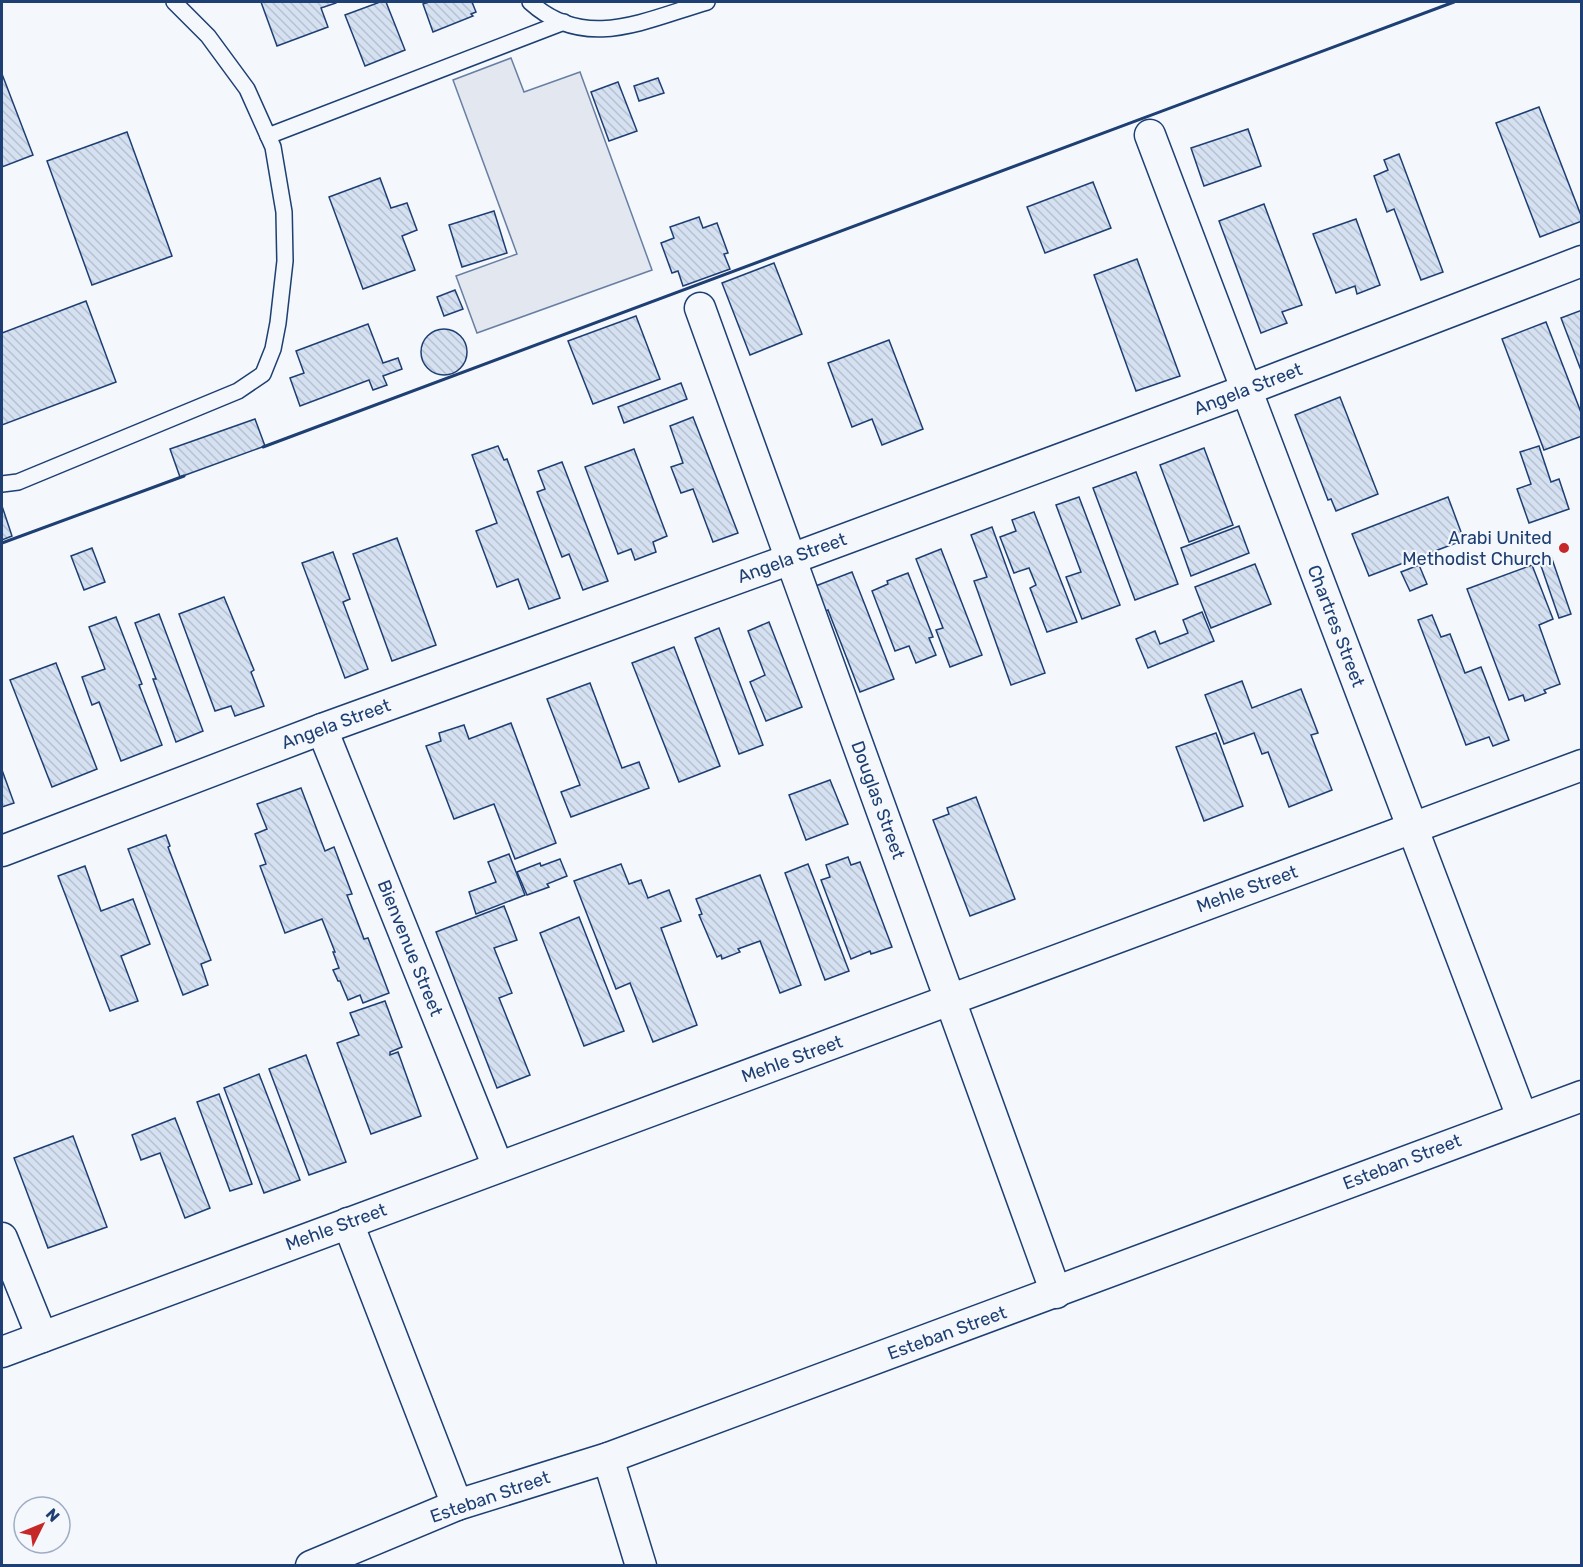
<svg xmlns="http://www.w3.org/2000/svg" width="1583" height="1567" font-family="Rubik,sans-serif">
  <defs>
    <pattern id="building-back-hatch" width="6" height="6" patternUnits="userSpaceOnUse" patternTransform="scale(1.5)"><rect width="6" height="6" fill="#d5e0f0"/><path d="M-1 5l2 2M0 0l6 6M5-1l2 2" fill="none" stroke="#b6c1d1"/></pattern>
  </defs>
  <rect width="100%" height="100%" fill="#f4f7fb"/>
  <polygon fill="#e3e8f0" stroke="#687fa3" stroke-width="1.5" points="511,58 524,92 580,72 652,270 477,333 456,276 517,254 453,80"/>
  <g fill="url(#building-back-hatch)" stroke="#1d3f73" stroke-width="1.5">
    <polygon points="261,2 336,2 336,3 321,8 328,27 277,46"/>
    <polygon points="380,2 386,2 405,50 365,66 345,15"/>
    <polygon points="429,2 472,2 476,12 471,14 473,16 433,32 423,4"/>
    <polygon points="2,74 33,155 2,167"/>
    <polygon points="658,78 664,93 639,101 634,86"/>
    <polygon points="618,82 637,131 609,141 591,92"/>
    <polygon points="1539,107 1582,218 1582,221 1540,237 1496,123"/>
    <polygon points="1248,129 1261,166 1204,186 1191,148"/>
    <polygon points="127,132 172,256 92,285 47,161"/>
    <polygon points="1399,154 1443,272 1421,280 1394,209 1387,212 1374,176 1388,170 1384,160"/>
    <polygon points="380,178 391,208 407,203 417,230 402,236 415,270 363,289 329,197"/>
    <polygon points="1093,182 1111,228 1045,253 1027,207"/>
    <polygon points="1264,204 1302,305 1282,312 1287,323 1261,333 1219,221"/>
    <polygon points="494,211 507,253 462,267 449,225"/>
    <polygon points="699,217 703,228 717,223 728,253 724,254 730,269 683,286 678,271 672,273 661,243 674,238 670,227"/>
    <polygon points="1356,219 1380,285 1357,294 1355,286 1336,293 1313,234"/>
    <polygon points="1137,259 1180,376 1136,391 1094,275"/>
    <polygon points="774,263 802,334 750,355 722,283"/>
    <polygon points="455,290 463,309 444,316 437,297"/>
    <polygon points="86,301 116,382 2,425 2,333"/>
    <polygon points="1582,310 1582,373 1561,318"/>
    <polygon points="636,316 660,379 593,404 568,341"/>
    <polygon points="1546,322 1582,415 1582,436 1544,450 1502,339"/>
    <polygon points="368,324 383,363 398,358 402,369 383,376 387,385 373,390 369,380 300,406 290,378 304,373 296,351"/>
    <circle cx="444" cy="352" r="23"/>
    <polygon points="889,340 923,429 882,445 872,419 852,427 828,363"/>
    <polygon points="681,383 687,399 624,423 618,407"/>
    <polygon points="1340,397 1378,494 1336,511 1331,499 1328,500 1295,415"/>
    <polygon points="693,417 738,533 713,542 693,489 681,493 671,467 683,463 670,426"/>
    <polygon points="255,419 265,446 180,477 170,449"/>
    <polygon points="498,446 504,460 507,459 560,598 529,609 518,579 497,587 476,531 497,523 472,455"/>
    <polygon points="1539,446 1551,482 1559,479 1569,509 1529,523 1517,489 1531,484 1520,452"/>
    <polygon points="1204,448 1233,525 1189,542 1160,465"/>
    <polygon points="634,449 667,536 653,542 656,552 635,560 631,549 618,554 585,467"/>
    <polygon points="562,462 608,581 583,590 569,554 562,557 537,492 545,489 538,471"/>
    <polygon points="1136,472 1178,584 1135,600 1093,488"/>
    <polygon points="1079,497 1120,605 1082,619 1066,577 1081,572 1056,505"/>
    <polygon points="1448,497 1464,540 1369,576 1352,534"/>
    <polygon points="2,506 12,536 2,540"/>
    <polygon points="1034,512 1077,622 1047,632 1030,588 1036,585 1029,568 1014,573 1000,537 1016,531 1012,520"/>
    <polygon points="1239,526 1249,553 1191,576 1181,548"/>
    <polygon points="992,527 1045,673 1011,685 974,581 987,577 971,535"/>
    <polygon points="397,538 436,645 392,661 353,554"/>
    <polygon points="92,548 105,582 84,590 71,556"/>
    <polygon points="941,549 982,655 950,667 936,630 943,628 916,559"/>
    <polygon points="333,552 350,599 343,602 368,669 345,678 302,563"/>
    <polygon points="1551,556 1571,614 1559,618 1539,560"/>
    <polygon points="1255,564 1271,604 1211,628 1195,587"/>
    <polygon points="1419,565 1427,584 1410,591 1401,572"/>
    <polygon points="1532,565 1553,619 1539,625 1560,684 1544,690 1546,693 1525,701 1523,695 1509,700 1467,589"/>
    <polygon points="852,572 894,679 860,692 828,610 823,612 813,587"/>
    <polygon points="908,573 933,637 929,638 936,655 916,663 909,646 895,651 872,591 888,584 887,581"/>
    <polygon points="224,597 254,670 251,672 264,706 235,716 231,706 215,711 179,614"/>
    <polygon points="1202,612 1214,641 1148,668 1136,639 1155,631 1160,644 1188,633 1183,620"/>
    <polygon points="159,614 203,731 176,742 153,679 156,679 135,623"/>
    <polygon points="1432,615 1441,637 1450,634 1465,673 1481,667 1509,740 1493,746 1489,737 1466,745 1418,620"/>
    <polygon points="116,617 142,684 139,685 162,745 121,761 99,702 92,705 82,677 105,669 89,627"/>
    <polygon points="769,622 802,707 766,721 750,682 765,675 748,631"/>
    <polygon points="719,628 763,745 739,754 695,638"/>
    <polygon points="674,647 720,766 679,782 632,663"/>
    <polygon points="56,663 97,769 52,787 10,680"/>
    <polygon points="1242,681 1252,708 1301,689 1318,733 1311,735 1332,790 1289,807 1268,752 1262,754 1254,733 1224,744 1205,695"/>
    <polygon points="590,683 622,768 639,762 649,788 571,817 561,792 580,785 547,699"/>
    <polygon points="511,723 556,843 515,859 494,804 454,819 426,746 441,741 439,733 464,725 469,739"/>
    <polygon points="1216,733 1243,806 1204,821 1176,747"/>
    <polygon points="2,770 14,803 2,807"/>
    <polygon points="830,780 848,824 806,840 789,795"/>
    <polygon points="301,788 325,851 334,847 352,894 347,895 364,939 368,938 389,993 363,1003 360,995 348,1000 340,981 338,981 333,970 339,968 333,952 335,952 322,919 285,933 260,866 266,864 255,834 267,829 257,804"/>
    <polygon points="976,797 1015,899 970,916 933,820 949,814 947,808"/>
    <polygon points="166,835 170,846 168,847 211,960 201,964 208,985 183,995 128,849"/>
    <polygon points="509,854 525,895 476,914 469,892 496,882 488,862"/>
    <polygon points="848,857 851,865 860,862 892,947 871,954 870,951 851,959 821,880 830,877 826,865"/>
    <polygon points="560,859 567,876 547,884 549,887 527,895 517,872 540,863 541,866"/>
    <polygon points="621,864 629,884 641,880 648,898 669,890 681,921 661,928 697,1025 653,1042 630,983 616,989 574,881"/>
    <polygon points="808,864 849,971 825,980 785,873"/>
    <polygon points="85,866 101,911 133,899 150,944 121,956 138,1001 110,1011 58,876"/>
    <polygon points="760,875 801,985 780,993 760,941 738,949 740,952 722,959 721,955 717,957 699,915 702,914 696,899"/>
    <polygon points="504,906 517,940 494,948 512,993 499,998 530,1075 497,1088 436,932"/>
    <polygon points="579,917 624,1031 584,1046 540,933"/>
    <polygon points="385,1001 402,1047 390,1052 390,1055 398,1052 421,1116 371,1134 337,1043 359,1035 350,1013"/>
    <polygon points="306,1055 346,1162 309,1175 269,1069"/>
    <polygon points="259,1074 300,1180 264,1193 224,1088"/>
    <polygon points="219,1094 252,1184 230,1191 197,1102"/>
    <polygon points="175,1118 210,1208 185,1218 160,1153 141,1160 132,1135"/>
    <polygon points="73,1136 107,1227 48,1248 14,1158"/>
  </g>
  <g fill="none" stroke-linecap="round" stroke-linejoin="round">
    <g stroke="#1d3f73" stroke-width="18">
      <g id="lane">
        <path d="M530,2C585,52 645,20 707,2"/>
        <polyline points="268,136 564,22"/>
        <polyline points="2,484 18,482 238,391 263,374 273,349 278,323 285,261 284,212 273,147 247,89 208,36 174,2"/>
      </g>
    </g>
    <g stroke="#1d3f73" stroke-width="33">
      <g id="street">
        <polyline points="1150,135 1522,1117"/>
        <polyline points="700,308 1056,1293"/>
        <polyline points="322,729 498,1167"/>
        <polyline points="2,851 322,729 791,559 1246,390 1582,261"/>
        <polyline points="348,1223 457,1505"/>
        <polyline points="2,1238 42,1337"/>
        <polyline points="2,1352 1582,765"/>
        <polyline points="608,1458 641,1566"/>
        <polyline points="311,1566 457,1505 608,1458 1582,1096"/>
      </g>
    </g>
    <use href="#lane" stroke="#f4f7fb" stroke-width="15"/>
    <use href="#street" stroke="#f4f7fb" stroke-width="30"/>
    <g stroke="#1d3f73" stroke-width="3">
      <polyline points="263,447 1454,2"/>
      <polyline points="2,543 184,476"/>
    </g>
  </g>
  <circle fill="#c62828" stroke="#f4f7fb" stroke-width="2" cx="1564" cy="548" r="6"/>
  <g text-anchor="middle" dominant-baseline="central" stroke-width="4.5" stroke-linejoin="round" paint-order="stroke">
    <g font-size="18" fill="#1d3f73" stroke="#f4f7fb">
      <text transform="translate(1248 389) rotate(-21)">Angela Street</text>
      <text transform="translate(792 558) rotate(-20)">Angela Street</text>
      <text transform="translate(1336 626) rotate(69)">Chartres Street</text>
      <text transform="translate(336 724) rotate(-20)">Angela Street</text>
      <text transform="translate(878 800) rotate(70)">Douglas Street</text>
      <text transform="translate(1247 889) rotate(-20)">Mehle Street</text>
      <text transform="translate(410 948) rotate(68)">Bienvenue Street</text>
      <text transform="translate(792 1059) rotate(-20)">Mehle Street</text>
      <text transform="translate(1402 1162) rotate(-21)">Esteban Street</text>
      <text transform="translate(336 1227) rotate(-20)">Mehle Street</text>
      <text transform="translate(947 1333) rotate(-20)">Esteban Street</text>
      <text transform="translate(490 1497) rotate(-19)">Esteban Street</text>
    </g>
    <g font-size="18" fill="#1d3f73" stroke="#f4f7fb" text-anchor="end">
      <text x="1552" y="538">Arabi United<tspan x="1552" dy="21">Methodist Church</tspan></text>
    </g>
  </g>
  <rect width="1583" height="1567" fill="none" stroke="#1d3f73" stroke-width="6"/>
  <g transform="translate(42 1525) rotate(47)"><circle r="28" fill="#f4f7fb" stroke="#9eadc5" stroke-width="1.5"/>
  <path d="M0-4.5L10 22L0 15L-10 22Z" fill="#c62828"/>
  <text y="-9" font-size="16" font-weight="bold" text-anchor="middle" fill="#1d3f73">N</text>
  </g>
</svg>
